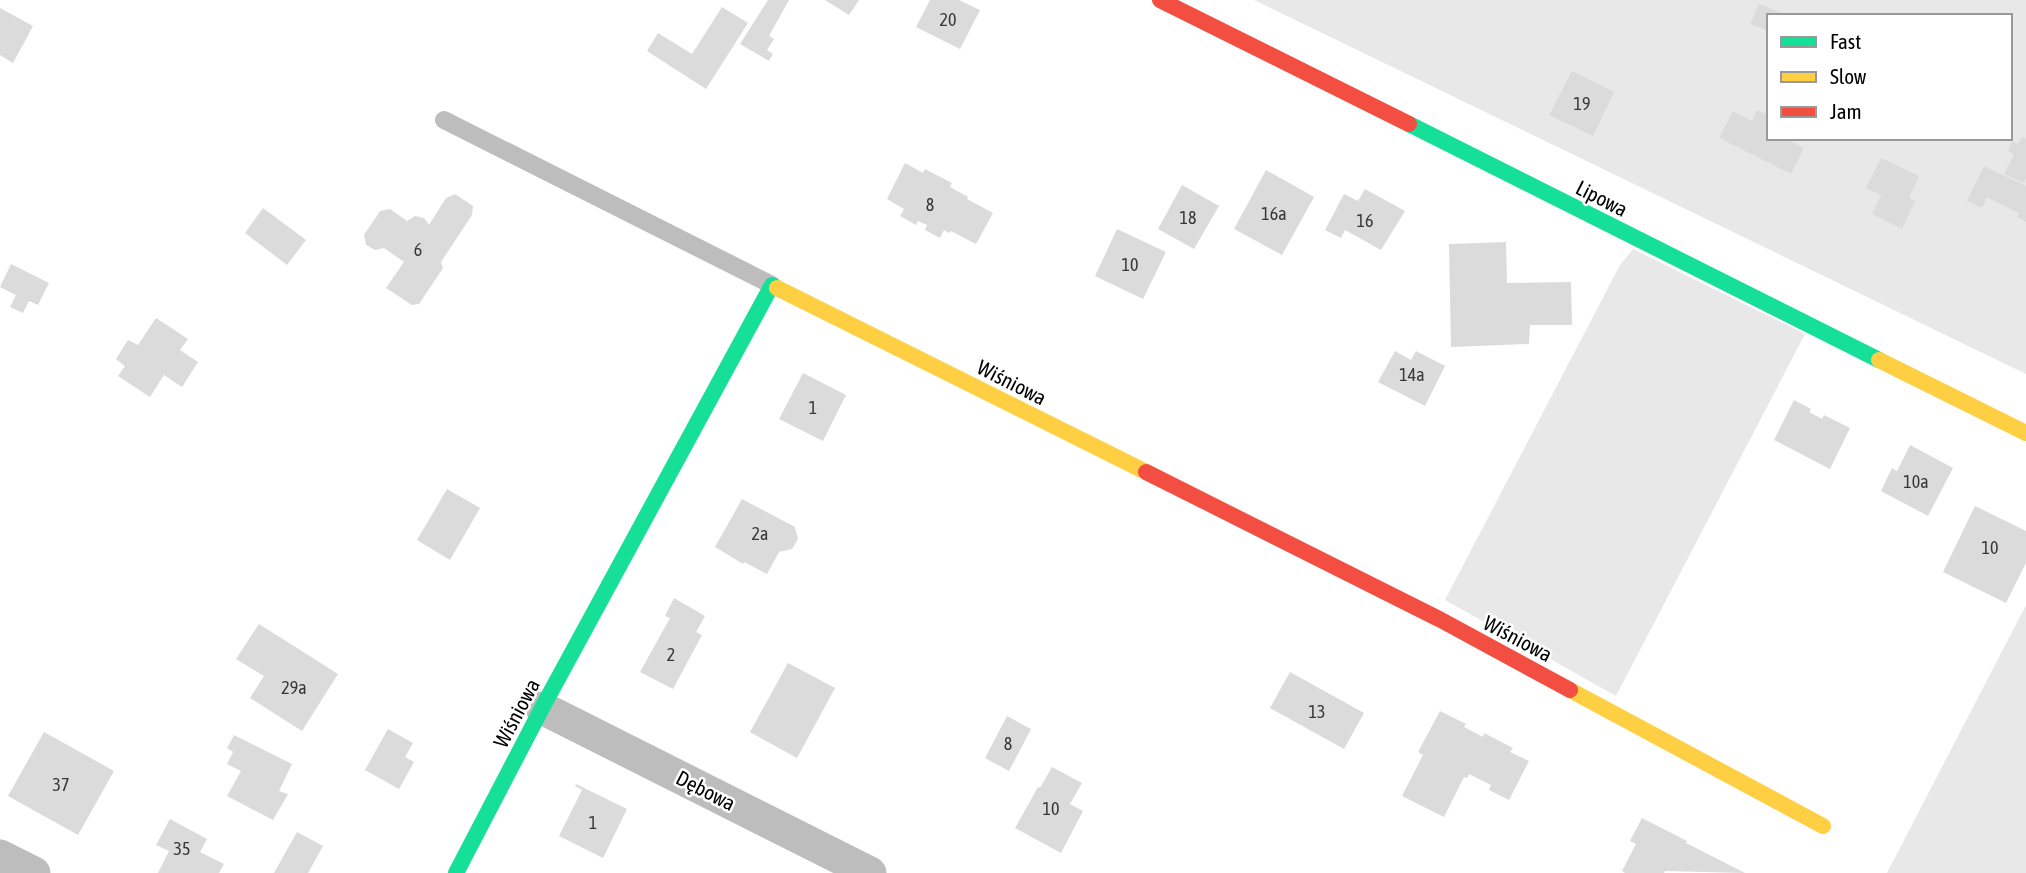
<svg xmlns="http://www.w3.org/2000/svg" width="2026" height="873" font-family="'Asap Condensed',sans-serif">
  <rect width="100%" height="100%" fill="#fff"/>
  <g fill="#e8e8e8" fill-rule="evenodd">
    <path d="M1254,0H2026V374ZM1769,16H2010V138H1769Z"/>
    <polygon points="1633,249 1805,334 1616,696 1445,600 1620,265"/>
    <polygon points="2026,605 2026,873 1887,873"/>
  </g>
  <g fill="#dbdbdb">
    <polygon points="768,0 789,0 769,36 774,39 767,50 773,54 769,61 740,44"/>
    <polygon points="825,0 859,0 849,15"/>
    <polygon points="930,0 959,0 980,10 960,49 916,27"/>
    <polygon points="1759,4 1789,16 1769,16 1769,31 1750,24"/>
    <polygon points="722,7 748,23 706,89 647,51 658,33 692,54"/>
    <polygon points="0,8 33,26 13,63 0,55"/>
    <polygon points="1572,71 1614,92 1593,136 1549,115"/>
    <polygon points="1757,110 1769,115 1765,129 1769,131 1769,138 1784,138 1804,148 1791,174 1719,138 1733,111 1752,121"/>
    <polygon points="2022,137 2026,139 2026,178 2024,183 2004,174 2014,154 2008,151 2012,141 2018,144"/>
    <polygon points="1881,158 1919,176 1909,198 1915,201 1902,229 1872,214 1881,195 1866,188"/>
    <polygon points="905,163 923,173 925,169 952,183 950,187 968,197 967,199 993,213 976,244 951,231 949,233 944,230 940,238 925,230 927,225 918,221 916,225 900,216 904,209 887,199"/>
    <polygon points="1984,166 2026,186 2026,222 2017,217 2019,213 1987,197 1982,208 1967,201"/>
    <polygon points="1266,170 1314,197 1282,255 1234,229"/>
    <polygon points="1182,185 1219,206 1194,249 1158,229"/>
    <polygon points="1365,189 1405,211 1381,250 1345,230 1341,238 1325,230 1344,194 1358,201"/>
    <polygon points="455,194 473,206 472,215 441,262 443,268 419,304 412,305 386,288 404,262 384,248 375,250 366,245 364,235 380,211 390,209 407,221 415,216 424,218 429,225 446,198"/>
    <polygon points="263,208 306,240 287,265 245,233"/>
    <polygon points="1117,229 1166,252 1143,299 1095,276"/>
    <polygon points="1506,242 1507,283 1571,282 1572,325 1530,325 1529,344 1451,347 1449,244"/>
    <polygon points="11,264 49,283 38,305 29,301 23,313 10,307 16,295 0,287"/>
    <polygon points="156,318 188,339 180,350 198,362 182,387 164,375 150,397 118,376 125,366 116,359 128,340 138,345"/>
    <polygon points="1395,351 1411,360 1416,351 1445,366 1425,406 1378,382"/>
    <polygon points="803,373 846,395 823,441 779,419"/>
    <polygon points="1794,400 1811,409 1809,412 1822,419 1824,415 1850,428 1830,469 1774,440"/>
    <polygon points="1910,445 1953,468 1928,516 1881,491 1892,468 1897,471"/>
    <polygon points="447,489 480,508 450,560 417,540"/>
    <polygon points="742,499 795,527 798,539 792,549 779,552 767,574 744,562 743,564 715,547"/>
    <polygon points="1975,506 2026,531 2026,563 2006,603 1943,572"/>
    <polygon points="674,598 705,616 696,632 702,635 673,689 640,672 670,618 665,616"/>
    <polygon points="259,624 338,674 302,731 250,698 264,676 236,659"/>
    <polygon points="788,663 835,688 797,758 750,732"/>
    <polygon points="1290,672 1364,713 1344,749 1270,708"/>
    <polygon points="1440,711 1466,724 1464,727 1483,737 1484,733 1513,748 1510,752 1529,761 1509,800 1489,790 1491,785 1469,774 1467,778 1464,777 1444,817 1402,796 1423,755 1418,752"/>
    <polygon points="1007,716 1031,729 1009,771 985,758"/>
    <polygon points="388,729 413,743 405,757 414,762 399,789 365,770"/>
    <polygon points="44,732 114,771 78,835 8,796"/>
    <polygon points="234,735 292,764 279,791 288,794 273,820 227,796 241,771 227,764 233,752 227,748"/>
    <polygon points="1052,767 1082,783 1070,804 1083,811 1061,853 1015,828 1038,787 1040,788"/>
    <polygon points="576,784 627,809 603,858 559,836 582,790 575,786"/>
    <polygon points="1642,818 1687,841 1686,843 1745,873 1665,871 1664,873 1625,873 1622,871 1636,844 1630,841"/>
    <polygon points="170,819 207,839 200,852 224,864 219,873 158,873 169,851 156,845"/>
    <polygon points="297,832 323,846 308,873 274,873"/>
  </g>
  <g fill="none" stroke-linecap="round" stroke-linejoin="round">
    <polyline stroke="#bdbdbd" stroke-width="18" points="444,120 772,285"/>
    <g stroke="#bdbdbd" stroke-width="33">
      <polyline points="542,708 870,873"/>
      <polyline points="0,856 34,873"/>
    </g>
    <g stroke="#16e098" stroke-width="16">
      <polyline points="1409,124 1879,360"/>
      <polyline points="456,873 542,708 772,285 777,288"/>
    </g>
    <g stroke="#ffcf43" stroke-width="16">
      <polyline points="777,288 1146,472"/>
      <polyline points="1879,360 2026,433"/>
      <polyline points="1570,690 1823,826"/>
    </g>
    <g stroke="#f24e42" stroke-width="16">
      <polyline points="1160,0 1409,124"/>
      <polyline points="1146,472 1441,620 1570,690"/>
    </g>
  </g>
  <g text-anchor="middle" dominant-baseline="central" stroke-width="5" stroke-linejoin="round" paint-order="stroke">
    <g font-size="18" fill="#373737">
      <text x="948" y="19">20</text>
      <text x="1582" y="103">19</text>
      <text x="930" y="204">8</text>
      <text x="1274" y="213">16a</text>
      <text x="1188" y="217">18</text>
      <text x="1365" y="220">16</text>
      <text x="418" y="249">6</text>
      <text x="1130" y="264">10</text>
      <text x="1412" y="374">14a</text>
      <text x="813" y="407">1</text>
      <text x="1916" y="481">10a</text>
      <text x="760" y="533">2a</text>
      <text x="1990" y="547">10</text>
      <text x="671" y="654">2</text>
      <text x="294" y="687">29a</text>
      <text x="1317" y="711">13</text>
      <text x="1008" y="743">8</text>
      <text x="61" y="784">37</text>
      <text x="1051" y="808">10</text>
      <text x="593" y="822">1</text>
      <text x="182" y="848">35</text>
    </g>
    <g font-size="21" fill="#000" stroke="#fff">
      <text transform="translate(1602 198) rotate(27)">Lipowa</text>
      <text transform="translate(1012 382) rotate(27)">Wiśniowa</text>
      <text transform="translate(1518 638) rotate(28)">Wiśniowa</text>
      <text transform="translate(516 713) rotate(-62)">Wiśniowa</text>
      <text transform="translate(706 790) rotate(27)">Dębowa</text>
    </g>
  </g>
  <rect x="1767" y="14" width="245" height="126" fill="#ffffff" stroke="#999999" stroke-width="2"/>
  <rect x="1781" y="37" width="35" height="10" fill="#16e098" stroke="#999999" stroke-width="2"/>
  <text x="1830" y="49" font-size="21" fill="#000000">Fast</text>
  <rect x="1781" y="72" width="35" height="10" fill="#ffcf43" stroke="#999999" stroke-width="2"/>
  <text x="1830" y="84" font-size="21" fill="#000000">Slow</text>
  <rect x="1781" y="107" width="35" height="10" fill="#f24e42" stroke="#999999" stroke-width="2"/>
  <text x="1830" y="119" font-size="21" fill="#000000">Jam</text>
</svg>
